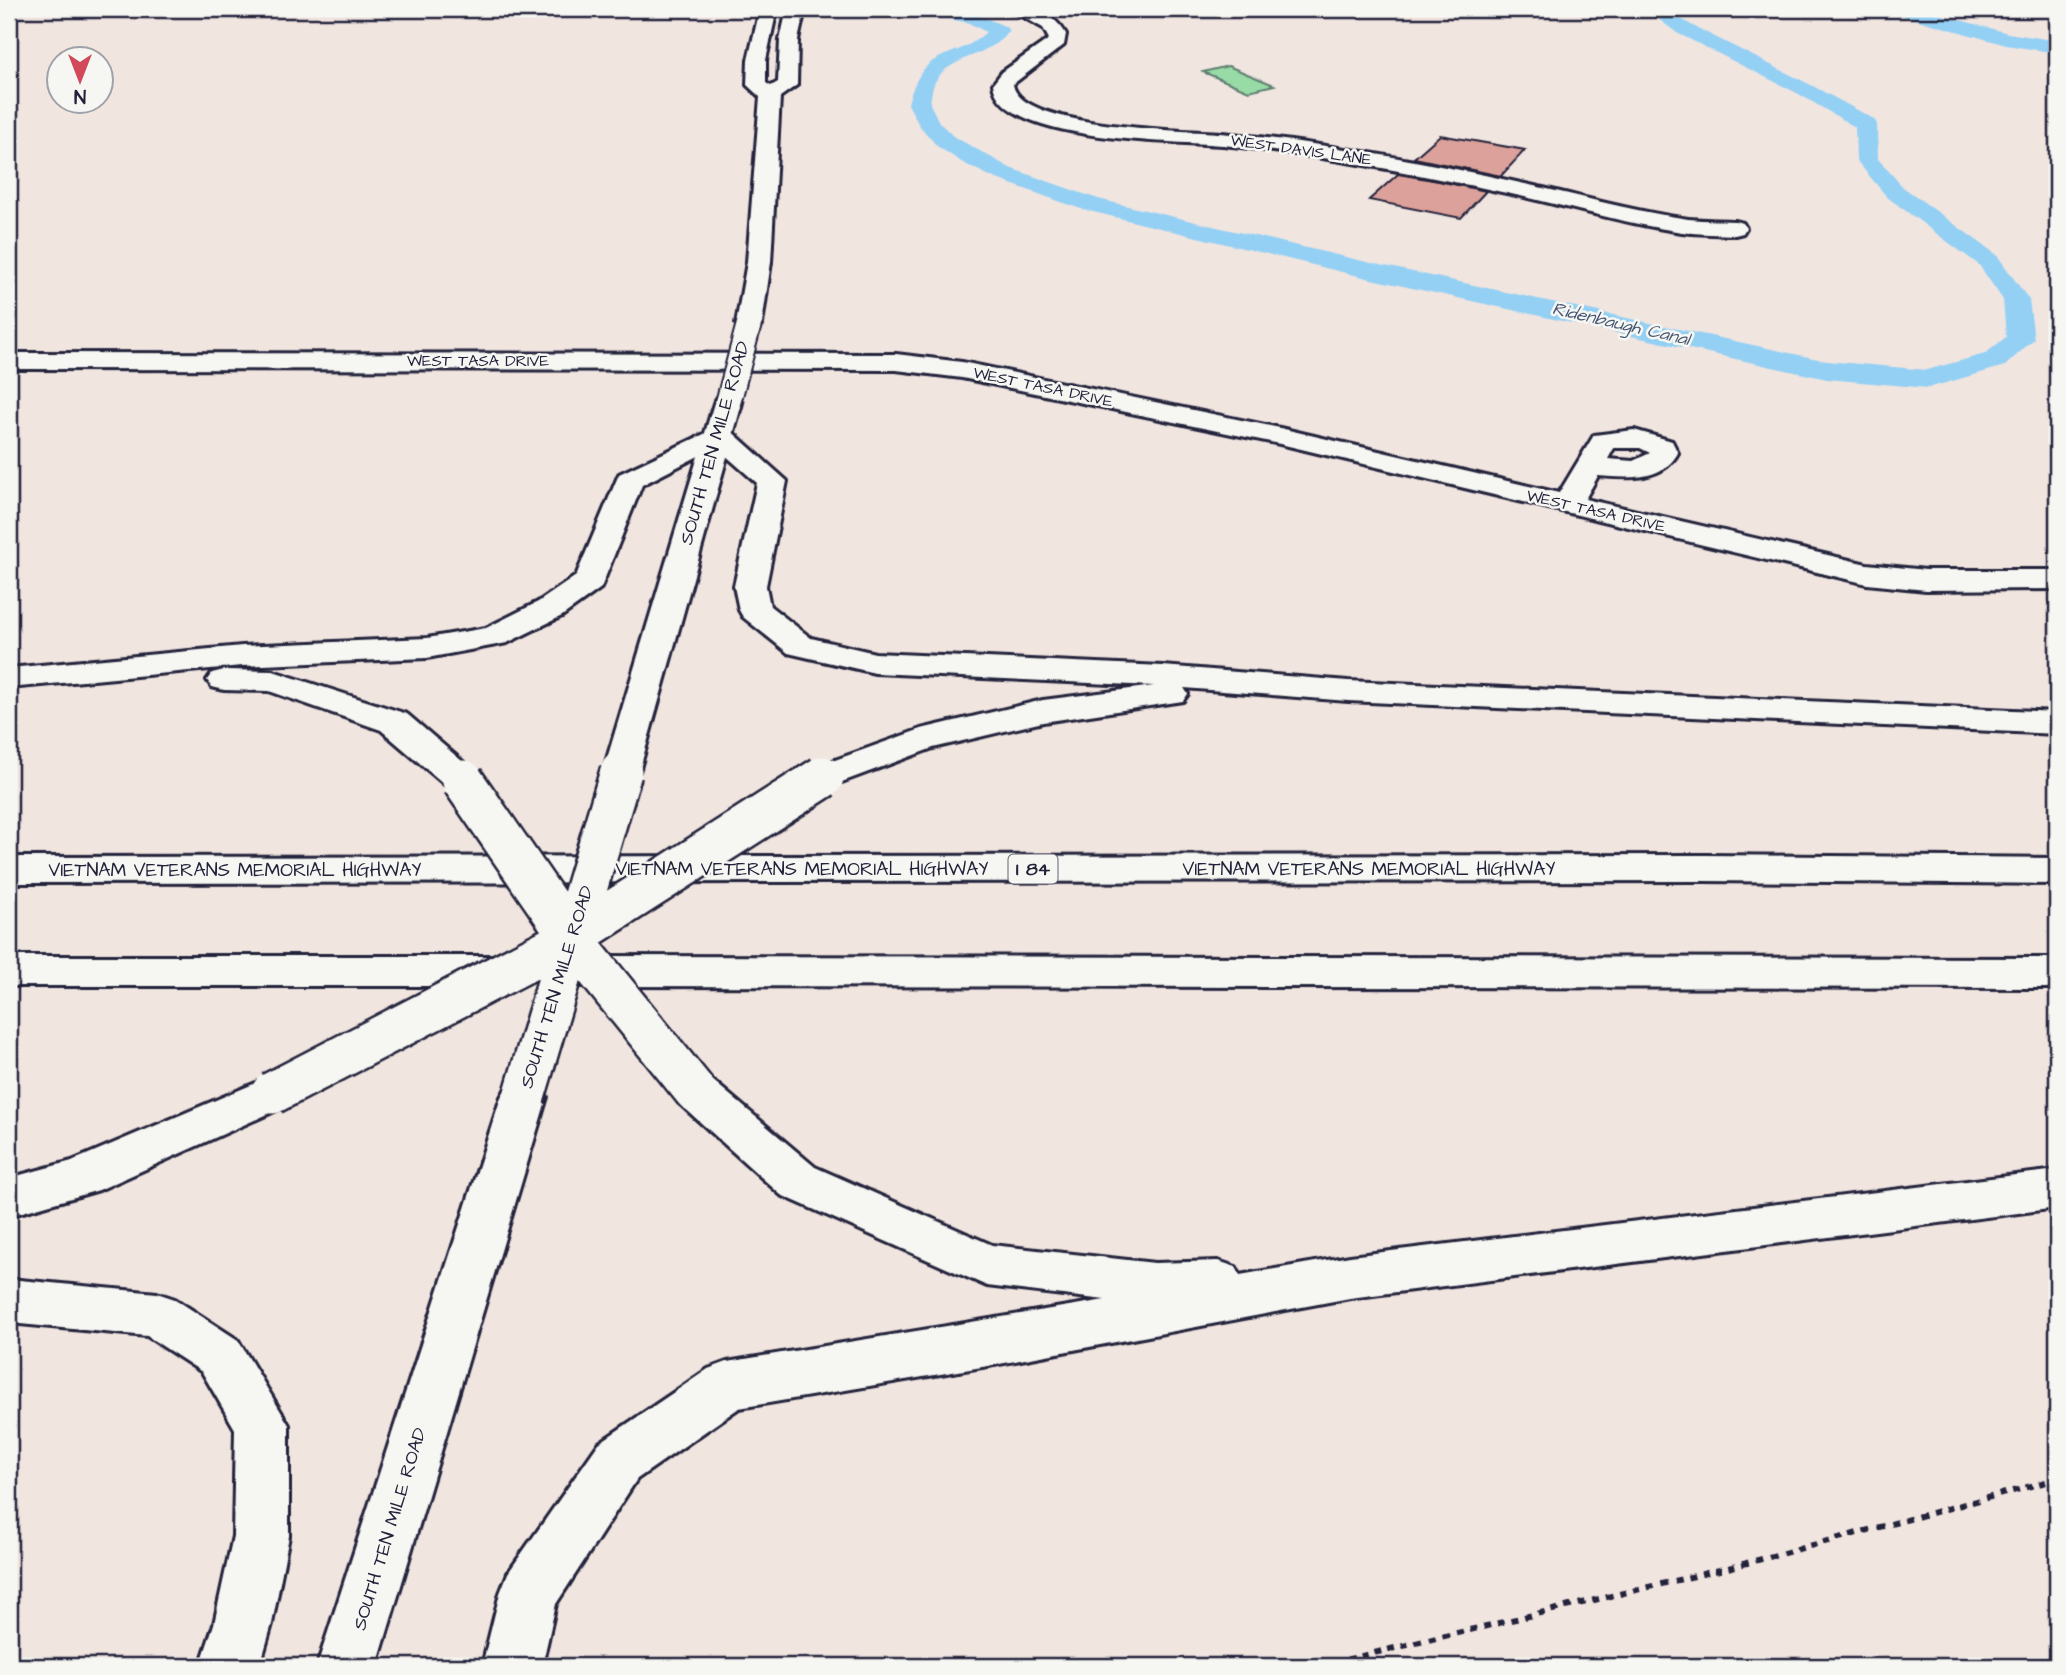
<svg xmlns="http://www.w3.org/2000/svg" width="2066" height="1675" font-family="'Architects Daughter',sans-serif">
  <rect width="100%" height="100%" fill="#f1e5e0"/>
  <filter id="ink" filterUnits="userSpaceOnUse"><feTurbulence type="fractalNoise" baseFrequency=".0143" numOctaves="2"/><feDisplacementMap in="SourceGraphic" scale="14" xChannelSelector="R" yChannelSelector="G"/><feConvolveMatrix kernelMatrix="1 2 1 2 8 2 1 2 1" color-interpolation-filters="sRGB"/></filter>
  <g filter="url(#ink)">
    <polygon fill="#98dba6" stroke="#5d7e70" stroke-width="2" points="1228,66 1274,85 1249,91 1203,72"/>
    <g fill="none" stroke-linecap="round" stroke-linejoin="round">
      <g fill="#94d0f4" fill-rule="evenodd">
        <path d="M919,9C952,9 976,12 1006,27L1009,31C990,57 949,56 935,82C932,88 931,97 930,104L939,122L953,136L1010,168L1098,199L1371,263L1827,361L1927,370L1985,354L2006,337L2003,300L1979,265L1887,197L1856,160L1855,127L1797,93L1677,33L1645,9H1666L1691,25L1811,85L1874,119L1877,124L1878,159L1903,187L1997,255L2029,300L2034,339L2005,366L1928,388L1827,379L1371,279L1081,209L994,178L963,163L937,146L919,125L908,104C925,42 951,65 986,32L969,23L921,13Z"/>
        <polygon points="1891,9 1920,9 2008,33 2057,41 2057,53 2006,45 1893,13"/>
      </g>
    </g>
    <g fill="#dba19a" stroke="#22223b" stroke-width="2">
      <polygon points="1440,135 1525,150 1501,176 1414,158"/>
      <polygon points="1398,174 1439,181 1486,191 1461,218 1369,200"/>
    </g>
    <g fill="none" stroke-linecap="round" stroke-linejoin="round">
      <g stroke="#22223b" stroke-width="6">
        <g id="minor">
          <path d="M1009,9C1033,8 1053,12 1066,34L1064,45L1013,84C1019,130 1193,130 1232,134C1328,144 1422,161 1516,182C1570,193 1626,210 1682,218C1699,221 1717,220 1735,221L1743,223L1746,228L1743,233L1735,235C1718,234 1699,234 1682,232C1625,224 1567,206 1511,194C1415,173 1320,155 1223,145C1177,141 1000,143 993,84L1002,72L1049,39L1043,28Z"/>
          <path d="M9,353L896,354L962,362L1280,428L1559,493L1594,435L1634,430L1672,441L1678,453C1662,482 1627,478 1598,476L1585,499L1867,564L1926,570H2057V589L1926,590L1867,584L1280,444L962,378L896,370L9,369ZM1614,448H1640L1650,453L1633,461L1608,459Z"/>
        </g>
      </g>
      <g stroke="#22223b" stroke-width="6">
        <g id="major">
          <polygon points="760,9 777,9 766,60 766,83 771,86 778,82 780,40 787,9 805,9 798,40 797,85 780,97 771,262 762,324 758,329 749,332 740,329 736,324 747,262 760,97 747,85 748,60"/>
          <polygon points="728,395 738,397 742,403 639,772 634,780 621,784 608,780 603,772 714,403 718,397"/>
          <polygon points="524,1080 540,1085 547,1097 377,1666 317,1666 501,1097 508,1085"/>
        </g>
      </g>
      <g stroke="#22223b" stroke-width="6">
        <g id="highway">
          <polygon points="719,427 729,429 787,481 766,586 770,606 811,638 875,653 1163,666 1348,681 2057,712 2057,734 1348,701 1184,688 1188,694 1183,701 1043,722 933,748 823,789 810,785 805,777 810,769 921,729 1043,700 1154,686 875,673 788,653 743,617 739,610 734,586 757,483 716,447 642,485 601,588 562,616 507,643 427,658 242,666 9,688 9,668 242,646 427,638 486,628 538,602 576,576 619,474"/>
          <polygon points="224,670 273,671 407,714 476,773 482,781 476,789 463,793 450,789 381,730 269,691 224,690 212,687 207,680 212,673"/>
          <polygon points="1704,855 2057,858 2057,884 1704,881 9,883 9,857"/>
          <polygon points="9,956 514,956 529,960 535,971 529,982 514,986 9,986"/>
          <polygon points="571,956 2057,958 2057,988 571,986 556,982 550,971 556,960"/>
          <polygon points="695,1074 711,1079 815,1167 992,1245 1155,1263 1218,1261 1236,1267 1240,1275 1350,1256 2057,1170 2057,1208 1350,1298 994,1365 739,1408 637,1479 556,1604 542,1666 482,1666 500,1593 508,1573 599,1443 708,1369 727,1362 1105,1300 987,1286 781,1195 679,1103 672,1091 679,1079"/>
          <polygon points="272,1076 288,1081 295,1093 288,1105 99,1190 9,1216 9,1178 72,1161"/>
          <polygon points="9,1279 157,1293 175,1299 238,1340 289,1425 289,1536 272,1624 260,1666 200,1666 214,1624 233,1536 235,1429 202,1372 147,1336 9,1323"/>
        </g>
      </g>
      <polyline stroke="#22223b" stroke-width="6" stroke-dasharray="7 7" stroke-linecap="butt" points="1320,1666 1732,1567 2057,1479"/>
      <use href="#minor" fill="#f6f6f2" fill-rule="evenodd"/>
      <use href="#major" fill="#f6f6f2" fill-rule="evenodd"/>
      <use href="#highway" fill="#f6f6f2" fill-rule="evenodd"/>
      <g stroke="#22223b" stroke-width="28" stroke-linecap="butt">
        <polyline id="major-bridge-far1" points="728,403 749,324"/>
      </g>
      <g stroke="#22223b" stroke-width="46" stroke-linecap="butt">
        <polyline id="major-bridge" points="524,1097 621,772"/>
      </g>
      <g stroke="#22223b" stroke-width="46" stroke-linecap="butt">
        <g id="highway-bridge">
          <polyline points="463,781 571,938 695,1091"/>
          <polyline points="272,1093 571,938 823,777"/>
        </g>
      </g>
      <use href="#major-bridge-far1" stroke="#f6f6f2" stroke-width="24"/>
      <use href="#major-bridge" stroke="#f6f6f2" stroke-width="41"/>
      <use href="#highway-bridge" stroke="#f6f6f2" stroke-width="41"/>
    </g>
  </g>
  <g text-anchor="middle" dominant-baseline="central" stroke-width="5" stroke-linejoin="round" paint-order="stroke">
    <g font-size="16" fill="#22223b" stroke="#f6f6f2">
      <text transform="translate(1301 150) rotate(8)">WEST DAVIS LANE</text>
      <text x="478" y="361">WEST TASA DRIVE</text>
      <text transform="translate(1043 387) rotate(12)">WEST TASA DRIVE</text>
      <text transform="translate(1596 511) rotate(13)">WEST TASA DRIVE</text>
    </g>
    <g font-size="18" font-style="italic" fill="#445672" stroke="#f6f6f2">
      <text transform="translate(1621 324) rotate(13)">Ridenbaugh Canal</text>
    </g>
    <rect fill="#f6f6f2" stroke="#626272" stroke-width="2" x="1008.5" y="854.5" width="49" height="29" rx="5"/>
    <g font-size="18" font-weight="bold" fill="#22223b">
      <text x="1033" y="869">I 84</text>
    </g>
    <g font-size="19" fill="#22223b" stroke="#f6f6f2">
      <text transform="translate(715 443) rotate(-74)">SOUTH TEN MILE ROAD</text>
      <text x="802" y="869">VIETNAM VETERANS MEMORIAL HIGHWAY</text>
      <text x="1369" y="869">VIETNAM VETERANS MEMORIAL HIGHWAY</text>
      <text x="235" y="870">VIETNAM VETERANS MEMORIAL HIGHWAY</text>
      <text transform="translate(557 987) rotate(-73)">SOUTH TEN MILE ROAD</text>
      <text transform="translate(390 1529) rotate(-73)">SOUTH TEN MILE ROAD</text>
    </g>
  </g>
  <rect width="2066" height="1675" fill="none" stroke="#f6f6f2" stroke-width="35"/>
  <rect x="18" y="18" width="2031" height="1640" fill="none" stroke="#22223b" stroke-width="2.5" filter="url(#ink)"/>
  <g transform="translate(80 80) rotate(180)"><circle r="33" fill="#f6f6f2" stroke="#a1a1a9" stroke-width="2"/>
  <path d="M0-5L12 26L0 18L-12 26Z" fill="#d1495b"/>
  <text y="-10" font-size="19" font-weight="bold" text-anchor="middle" fill="#22223b">N</text>
  </g>
</svg>
